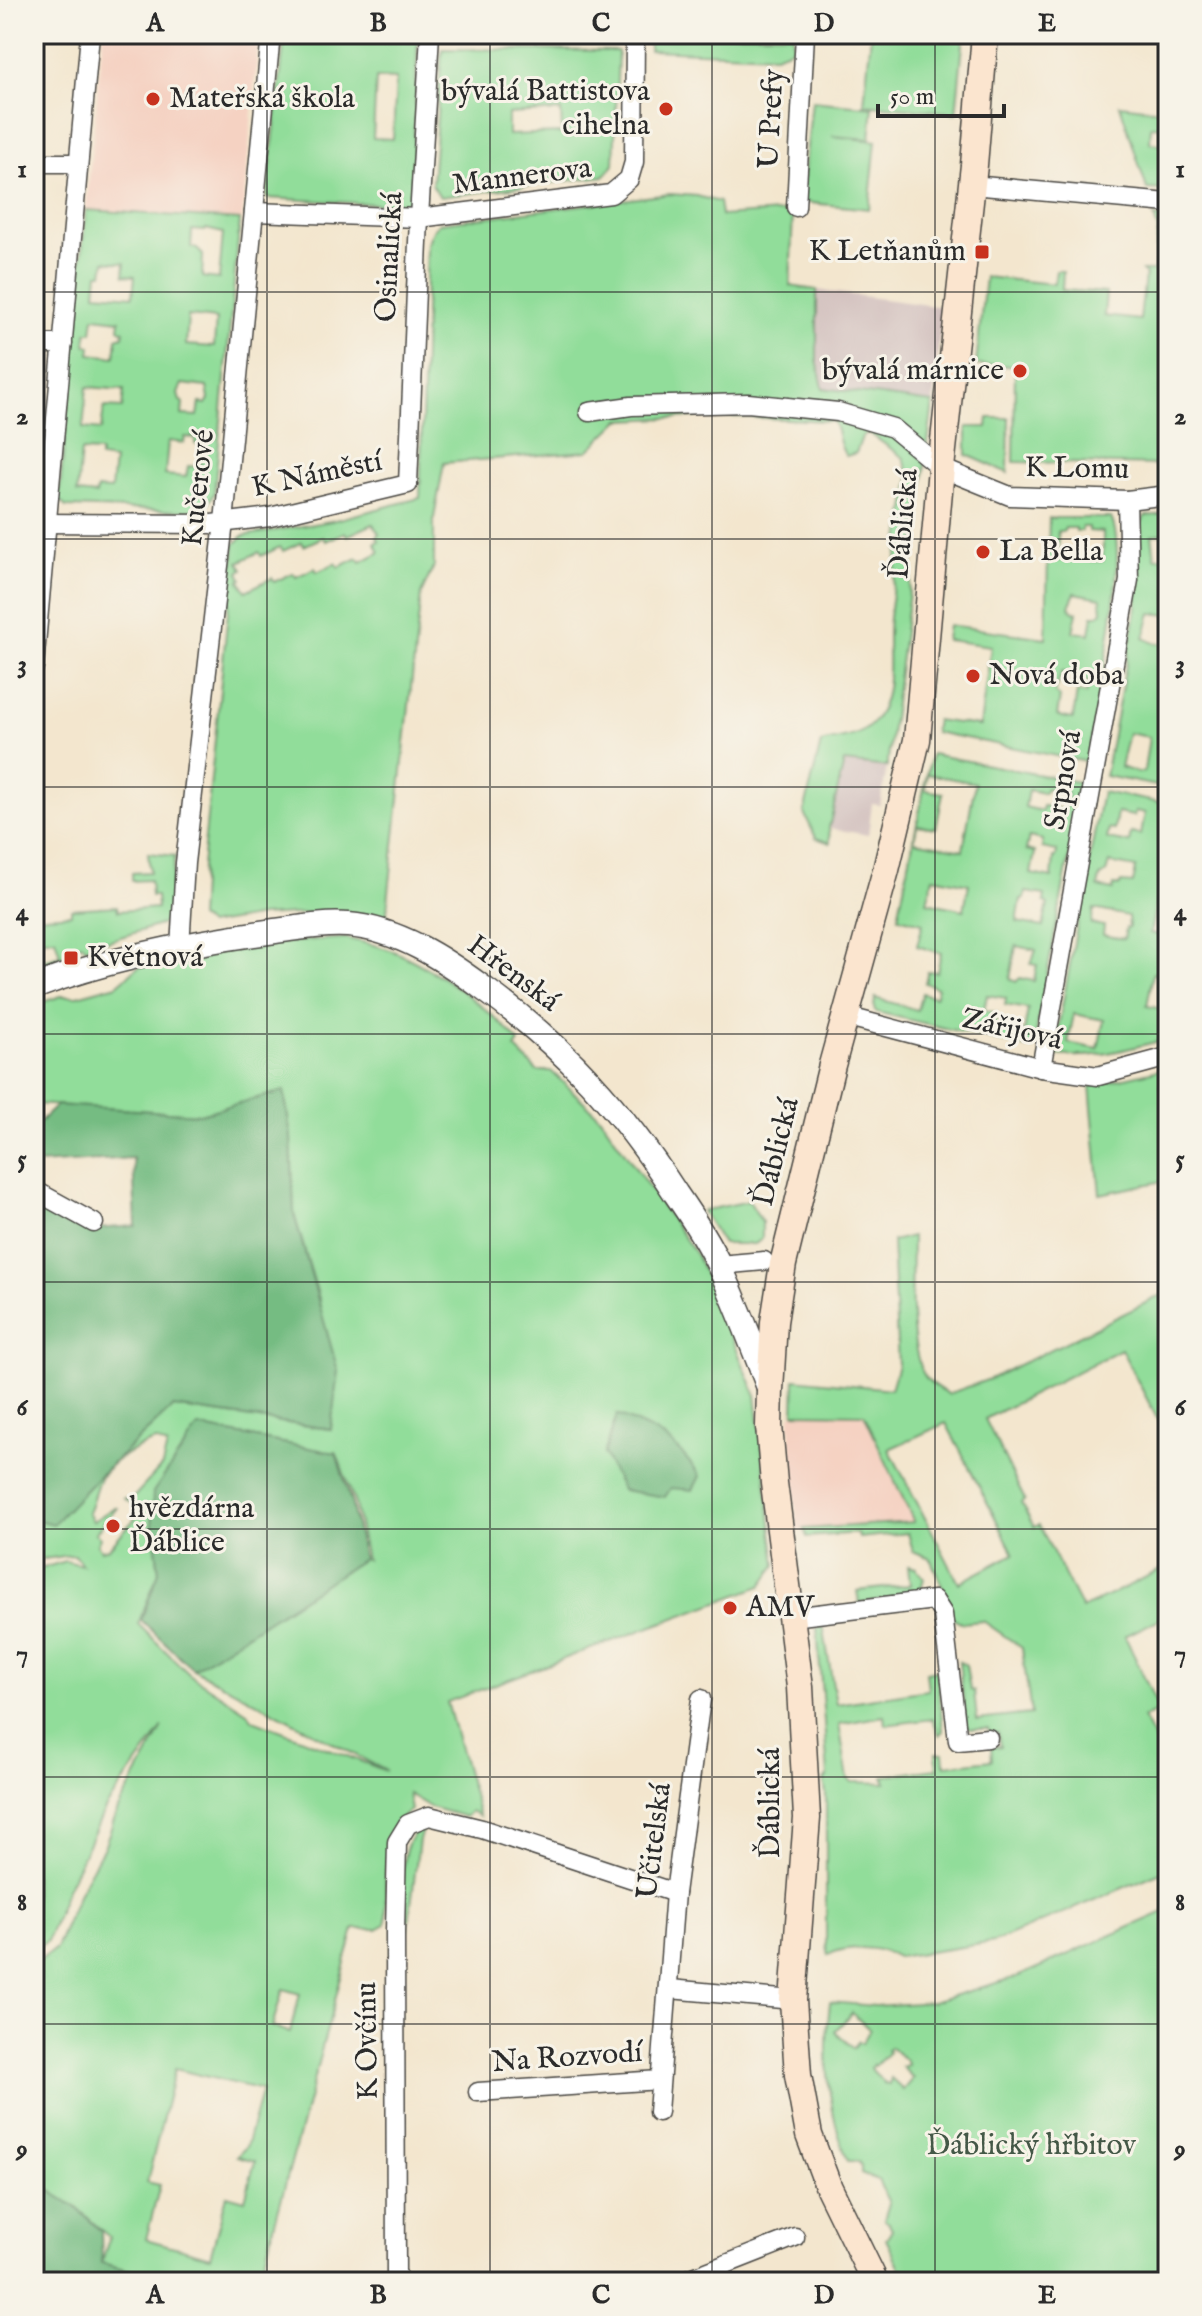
<svg xmlns="http://www.w3.org/2000/svg" width="1202" height="2316" font-family="'IM FELL English',serif">
  <rect width="100%" height="100%" fill="#f7f3e8"/>
  <filter id="ink" filterUnits="userSpaceOnUse"><feTurbulence type="fractalNoise" baseFrequency=".0125" numOctaves="2"/><feDisplacementMap in="SourceGraphic" scale="16" xChannelSelector="R" yChannelSelector="G"/><feConvolveMatrix kernelMatrix="1 2 1 2 8 2 1 2 1" color-interpolation-filters="sRGB"/></filter>
  <filter id="wash" filterUnits="userSpaceOnUse"><feTurbulence type="fractalNoise" baseFrequency=".006" numOctaves="4" result="noise"/><feDisplacementMap in="SourceGraphic" scale="32" xChannelSelector="R" yChannelSelector="G"/><feGaussianBlur stdDeviation="1.8" result="paint"/><feColorMatrix in="noise" values="0 0 0 0 0 0 0 0 0 0 0 0 0 0 0 0 0 1.4 0 .05"/><feComposite in="paint" operator="in"/></filter>
  <g filter="url(#wash)">
    <rect width="100%" height="100%" fill="#f3e6ce"/>
    <g fill="#f5d2c2">
      <polygon points="103,34 259,34 242,220 86,210"/>
      <polygon points="794,1413 864,1414 877,1446 914,1523 797,1531 791,1444 790,1416"/>
    </g>
    <g fill="#d1bfbd">
      <polygon points="817,290 942,307 933,403 823,388 817,360"/>
      <polygon points="844,762 887,767 880,805 872,804 868,835 829,828"/>
    </g>
    <g fill="#91dd9a" stroke="#5e8462" stroke-width="2" fill-rule="evenodd">
      <path d="M285,34H418L411,206L267,198ZM376,78L396,79L393,139L373,138Z"/>
      <polygon points="649,34 793,34 793,48 775,55 649,50"/>
      <polygon points="871,34 964,34 956,113 864,104"/>
      <path d="M442,49L618,51L614,165L604,176L440,197L432,184ZM561,111L562,133L508,135V114Z"/>
      <polygon points="812,101 873,107 870,139 832,136 876,141 869,209 801,202"/>
      <polygon points="1120,105 1168,111 1168,127 1151,126 1150,143 1168,145 1168,190 1147,189"/>
      <path d="M670,194L697,196L719,202L721,216L793,211L790,286L817,290V360L823,388L933,403L887,767L844,762L829,828L830,843L816,838L804,813L821,743C841,737 861,739 875,720C896,691 885,650 889,618C894,571 903,524 910,478L904,458L869,433L862,437L856,453L846,456C837,443 840,433 833,421L717,416L620,420L588,451L444,463L434,518V566L421,594L386,920L329,912L261,916L208,925L199,918L202,866L235,544L243,536L331,521L420,498L427,244L434,228L439,223ZM373,524L379,534L377,536L379,541L375,543L380,552L361,562L358,558L339,567L336,563L317,572L315,568L296,577L293,573L274,582L272,578L246,591L240,581L242,579L239,572L243,569L239,562L259,552L261,556L280,547L283,551L302,542L304,546L323,537L326,541L345,532L347,536Z"/>
      <path d="M86,210L240,220L214,494L203,509L185,511L66,507L59,500ZM206,229L223,233L219,279L202,277L203,255L197,249L191,247L192,230L205,231ZM105,261L125,263L124,275L135,276L133,296L96,293L98,273H103ZM188,316L216,319L214,347L186,345ZM94,317L120,320L119,328L124,331L123,336L117,338L115,357L90,354L91,346L86,345L87,332H92ZM182,384L207,387L209,399L206,404L200,403L198,416L182,415L183,402L180,401L178,394ZM87,387L124,390L122,408L104,407L101,430L83,428ZM185,437L195,438V444L201,445L203,459L199,467L188,466L186,477L165,475L168,441L184,443ZM81,451L100,452V458L114,460L111,490L97,489L96,495L77,493Z"/>
      <polygon points="1154,217 1168,218 1168,465 1014,462 1015,366 976,365 985,277 1054,284 1056,271 1063,271 1062,290 1106,293 1104,316 1140,320 1145,275 1142,271 1154,271 1158,230"/>
      <polygon points="988,418 1009,418 1008,473 967,455 967,427 987,427"/>
      <path d="M1168,514V533L1152,535L1155,558L1165,557V561H1168V615L1151,613L1144,638L1154,643L1168,644V788L1105,776L1137,607L1140,526L1145,516ZM1128,733L1149,737L1144,771L1138,773L1120,767Z"/>
      <path d="M1049,518H1111C1131,558 1095,712 1087,762L934,732L936,720L980,726L991,646L946,640L948,625L1046,638ZM1082,527H1089V531L1103,532V561L1057,560L1058,531H1064L1065,528H1076V531H1082ZM1075,593L1101,598L1102,612L1098,615H1093L1090,634L1073,632L1077,612L1072,611L1069,606ZM1062,672L1081,676V679L1089,681L1086,694L1077,692L1073,719L1057,716L1060,697L1055,693Z"/>
      <path d="M931,754L1083,783L1033,1049L876,1012L874,1008L875,998L917,1010L922,993L935,997L938,988L925,983L928,971L937,972L941,953L917,946L923,923L898,917ZM927,774L975,783L963,850L914,841L917,825L936,828L943,793L925,790ZM1046,788L1068,793L1065,810L1043,806L1042,811L1025,807L1028,790L1044,793ZM1029,837L1043,840L1042,848L1057,851L1056,857H1054L1052,878L1031,874L1035,852L1026,850ZM933,877L969,884L964,910L927,902ZM1026,892L1045,895L1044,902L1048,904L1043,927L1017,922L1021,899H1024ZM1016,946L1036,950L1031,964L1037,965L1034,981L1020,978L1016,982L1010,978ZM987,995L1006,998L1005,1005L1028,1009L1024,1032L995,1027L997,1013L984,1010Z"/>
      <path d="M1102,792L1168,804L1166,852L1168,853V901L1157,899L1150,933L1163,936L1165,929L1168,930V976L1153,973L1147,1006L1168,1010V1039C1130,1048 1095,1060 1056,1055L1054,1050ZM1135,811L1145,813L1141,835L1131,833L1129,843L1107,839L1109,829L1114,830L1117,813L1134,816ZM1109,863L1136,868L1133,884L1121,883L1120,886L1114,885L1113,890L1098,887L1100,877L1106,873ZM1094,909L1128,916L1129,928H1126L1124,939L1103,935L1104,926L1091,924ZM1074,1014L1104,1020L1098,1049L1068,1043Z"/>
      <polygon points="148,853 175,856 168,916 163,924 85,948 83,944 72,947 73,951 34,970 34,963 60,955 55,938 34,940 34,917 71,914 71,909 117,906 118,911 157,908 156,896 151,896 150,880 132,881 132,873 150,872"/>
      <path d="M346,938C363,943 384,946 400,954C444,975 486,1006 519,1042L515,1048L537,1071H551L600,1117L697,1256L756,1395L776,1565L761,1586L447,1702L479,1816L471,1811L465,1817L430,1807L408,1794L411,1810C377,1832 387,1888 386,1924L377,1929H354L259,2282H173L102,2263L109,2237L76,2207L34,2181V1965L56,1948L80,1890L104,1847L118,1809L163,1727L106,1807L66,1891L47,1941L34,1950V1571L65,1561L82,1565L75,1555C61,1555 47,1561 34,1558V1519L53,1523L101,1474L173,1407L330,1429L319,1298L294,1214L291,1138L284,1091L200,1114L34,1104V1005L61,996H77L117,985L138,967L173,959L273,943ZM198,1427L336,1453V1451L355,1504L366,1560L363,1559L193,1669L386,1771L253,1720L247,1712L189,1674L138,1624L159,1572L152,1517ZM155,1441L167,1446L162,1466L132,1499L123,1498L137,1507L138,1515L109,1548L101,1550L97,1544L100,1537L95,1533L117,1508L115,1507L93,1521L88,1513C92,1504 93,1497 96,1488C102,1465 134,1448 155,1441ZM283,1989L300,1994L290,2032L272,2027ZM175,2069L262,2090L246,2147L237,2156L255,2161L245,2200L227,2195L210,2257L146,2239L160,2185L147,2182Z"/>
      <polygon points="1168,1068 1168,1083 1161,1085 1168,1114 1168,1180 1100,1194 1090,1086"/>
      <polygon points="749,1201 762,1222 762,1239 755,1244 723,1244 702,1211"/>
      <path d="M912,1236C912,1268 907,1356 927,1379C932,1385 941,1390 948,1394L990,1379L1168,1292V1425L1166,1423L1161,1426L1121,1349L985,1419L1025,1500L1021,1503L1034,1527L1039,1525L1082,1609L1168,1566V1615L1125,1636L1159,1710L1143,1718L1157,1745L1168,1740V1869L994,1942L897,1957C878,1946 848,1945 828,1955L826,1945V1793L824,1781L828,1775L817,1628L823,1625L836,1704L928,1690L926,1672L937,1670L943,1731L939,1735L933,1719L885,1725L884,1716L839,1724L848,1779L852,1782L886,1783L884,1776L937,1769L936,1753H944L945,1765L992,1760L991,1747L1000,1746L998,1733H990L988,1729H971L966,1726L959,1661L966,1665L970,1690L974,1691L977,1720L1031,1714L1022,1648L983,1621L961,1623L951,1618L945,1593L930,1558L913,1551L908,1533L859,1538L858,1533L807,1537L804,1529L914,1522L864,1414L794,1413L795,1379L891,1389L898,1365L892,1241ZM946,1423L1014,1554L959,1583L889,1449Z"/>
      <polygon points="908,1566 916,1568 924,1578 920,1592 914,1595 859,1603 857,1591 910,1585"/>
      <path d="M423,1827L419,1840L408,1930L403,1933C403,1906 394,1839 423,1827Z"/>
      <path d="M1168,1910V2282H907L886,2239L892,2229L889,2223L884,2220L889,2203L878,2180L861,2173V2166L858,2161H848C827,2109 823,2057 830,2002L875,2006L932,2002L1017,1977ZM852,2013L870,2030L862,2043L859,2041L853,2048L835,2031ZM890,2047L907,2061L908,2065L902,2067L913,2078L903,2090L891,2079L889,2085L885,2084L870,2068L873,2065L875,2066L889,2052L887,2050Z"/>
    </g>
    <g fill="#74bc82" stroke="#507456" stroke-width="2">
      <polygon points="284,1091 291,1137 294,1214 338,1371 331,1429 173,1407 101,1474 53,1524 34,1519 34,1195 94,1229 136,1226 133,1158 38,1164 34,1151 34,1127 57,1105 200,1114"/>
      <path d="M617,1415C658,1431 674,1439 700,1476L693,1490L671,1488L665,1497L622,1490L604,1454Z"/>
      <polygon points="198,1427 336,1453 352,1505 363,1559 193,1669 141,1620 159,1572 152,1517 153,1492"/>
      <polygon points="34,2181 76,2207 101,2231 102,2263 171,2282 34,2282"/>
    </g>
  </g>
  <g filter="url(#ink)">
    <g fill="none" stroke-linecap="round" stroke-linejoin="round">
      <g stroke="#494743" stroke-width="21">
        <g id="minor">
          <polyline points="34,163 78,163"/>
          <polyline points="972,185 1168,203"/>
          <polyline points="796,207 805,34"/>
          <polyline points="254,212 419,218 611,194 629,179 634,162 635,34"/>
          <polyline points="34,344 63,344"/>
          <polyline points="589,412 631,406 748,403 838,412 893,428 941,468 1010,496 1127,500 1168,495"/>
          <polyline points="34,523 212,524 270,517 408,484 419,218 430,34"/>
          <polyline points="34,667 90,34"/>
          <polyline points="180,947 185,863 224,522 271,34"/>
          <polyline points="845,1016 1041,1068 1098,1076 1168,1057"/>
          <polyline points="1041,1068 1129,580 1127,500"/>
          <polyline points="34,1190 94,1223"/>
          <polyline points="719,1265 764,1261"/>
          <polyline points="792,1617 934,1600 943,1614 958,1741 988,1738"/>
          <polyline points="670,1989 793,2000"/>
          <polyline points="478,2092 660,2080"/>
          <polyline points="658,2112 675,1893 701,1699"/>
          <polyline points="396,2282 395,1932 397,1842 408,1824 429,1816 482,1829 675,1893"/>
          <polyline points="688,2282 691,2278 795,2237"/>
        </g>
      </g>
      <g stroke="#494743" stroke-width="27">
        <path id="tertiary" d="M34,987C110,958 194,942 275,931C299,928 324,923 348,925C398,929 444,959 483,988C566,1048 621,1109 676,1194C692,1217 708,1242 720,1267C738,1307 754,1349 770,1390"/>
      </g>
      <g stroke="#494743" stroke-width="29">
        <polyline id="secondary" points="875,2282 829,2188 809,2135 798,2075 793,2000 807,1818 800,1687 774,1483 769,1426 770,1390 774,1322 783,1264 832,1065 886,870 917,740 941,468 974,165 985,34"/>
      </g>
      <use href="#minor" stroke="#fff" stroke-width="18"/>
      <use href="#tertiary" stroke="#fff" stroke-width="24"/>
      <use href="#secondary" stroke="#fbe5cf" stroke-width="26"/>
    </g>
  </g>
  <path fill="none" stroke="#2b2b2b" stroke-width="2" stroke-opacity="0.55" d="M267,34V2282M490,34V2282M712,34V2282M935,34V2282M34,292H1168M34,539H1168M34,787H1168M34,1034H1168M34,1282H1168M34,1529H1168M34,1777H1168M34,2024H1168"/>
  <g fill="#c8321e" stroke="#f7f3e8" stroke-width="3">
    <circle cx="153" cy="99" r="8"/>
    <circle cx="666" cy="109" r="8"/>
    <rect x="974" y="244" width="16" height="16" rx="4"/>
    <circle cx="1020" cy="371" r="8"/>
    <circle cx="983" cy="552" r="8"/>
    <circle cx="973" cy="676" r="8"/>
    <rect x="63" y="950" width="16" height="16" rx="4"/>
    <circle cx="113" cy="1526" r="8"/>
    <circle cx="730" cy="1608" r="8"/>
  </g>
  <g text-anchor="middle" dominant-baseline="central" stroke-width="6" stroke-linejoin="round" paint-order="stroke">
    <g font-size="30" fill="#2b2b2b" stroke="#f7f3e8" text-anchor="start">
      <text x="650" y="92" text-anchor="end">bývalá Battistova<tspan x="650" dy="34">cihelna</tspan></text>
      <text x="169" y="99">Mateřská škola</text>
      <text x="966" y="252" text-anchor="end">K Letňanům</text>
      <text x="1004" y="371" text-anchor="end">bývalá márnice</text>
      <text x="999" y="552">La Bella</text>
      <text x="989" y="676">Nová doba</text>
      <text x="87" y="958">Květnová</text>
      <text x="129" y="1509">hvězdárna<tspan x="129" dy="34">Ďáblice</tspan></text>
      <text x="746" y="1608">AMV</text>
    </g>
    <g font-size="30" fill="#2b2b2b" stroke="#f7f3e8">
      <text transform="translate(772 119) rotate(-87)">U Prefy</text>
      <text transform="translate(522 177) rotate(-7)">Mannerova</text>
      <text transform="translate(390 257) rotate(-87)">Osinalická</text>
      <text transform="translate(1077 469) rotate(1)">K Lomu</text>
      <text transform="translate(317 475) rotate(-12)">K Náměstí</text>
      <text transform="translate(199 488) rotate(-84)">Kučerové</text>
      <text transform="translate(904 524) rotate(-85)">Ďáblická</text>
      <text transform="translate(1064 780) rotate(-80)">Srpnová</text>
      <text transform="translate(513 974) rotate(37)">Hřenská</text>
      <text transform="translate(1012 1030) rotate(13)">Zářijová</text>
      <text transform="translate(777 1152) rotate(-76)">Ďáblická</text>
      <text transform="translate(771 1803) rotate(-90)">Ďáblická</text>
      <text transform="translate(655 1841) rotate(-83)">Učitelská</text>
      <text transform="translate(368 2041) rotate(-91)">K Ovčínu</text>
      <text transform="translate(567 2058) rotate(-4)">Na Rozvodí</text>
    </g>
    <g font-size="30" fill="#445847" stroke="#f7f3e8">
      <text x="1031" y="2146">Ďáblický hřbitov</text>
    </g>
  </g>
  <rect width="1202" height="2316" fill="none" stroke="#f7f3e8" stroke-width="88"/>
  <path d="M878 104v12h126v-12" fill="none" stroke="#2b2b2b" stroke-width="4"/>
  <text x="890" y="104" font-size="24" fill="#2b2b2b" stroke="#f7f3e8" stroke-width="6" paint-order="stroke">50 m</text>
  <rect x="44" y="44" width="1114" height="2228" fill="none" stroke="#2b2b2b" stroke-width="3"/>
  <g font-size="26" text-anchor="middle" font-weight="bold" fill="#2b2b2b">
    <text x="155" y="31">A</text>
    <text x="378" y="31">B</text>
    <text x="601" y="31">C</text>
    <text x="824" y="31">D</text>
    <text x="1047" y="31">E</text>
    <text x="22" y="177">1</text>
    <text x="1180" y="177">1</text>
    <text x="22" y="424">2</text>
    <text x="1180" y="424">2</text>
    <text x="22" y="672">3</text>
    <text x="1180" y="672">3</text>
    <text x="22" y="920">4</text>
    <text x="1180" y="920">4</text>
    <text x="22" y="1167">5</text>
    <text x="1180" y="1167">5</text>
    <text x="22" y="1415">6</text>
    <text x="1180" y="1415">6</text>
    <text x="22" y="1662">7</text>
    <text x="1180" y="1662">7</text>
    <text x="22" y="1910">8</text>
    <text x="1180" y="1910">8</text>
    <text x="22" y="2157">9</text>
    <text x="1180" y="2157">9</text>
    <text x="155" y="2303">A</text>
    <text x="378" y="2303">B</text>
    <text x="601" y="2303">C</text>
    <text x="824" y="2303">D</text>
    <text x="1047" y="2303">E</text>
  </g>
</svg>
